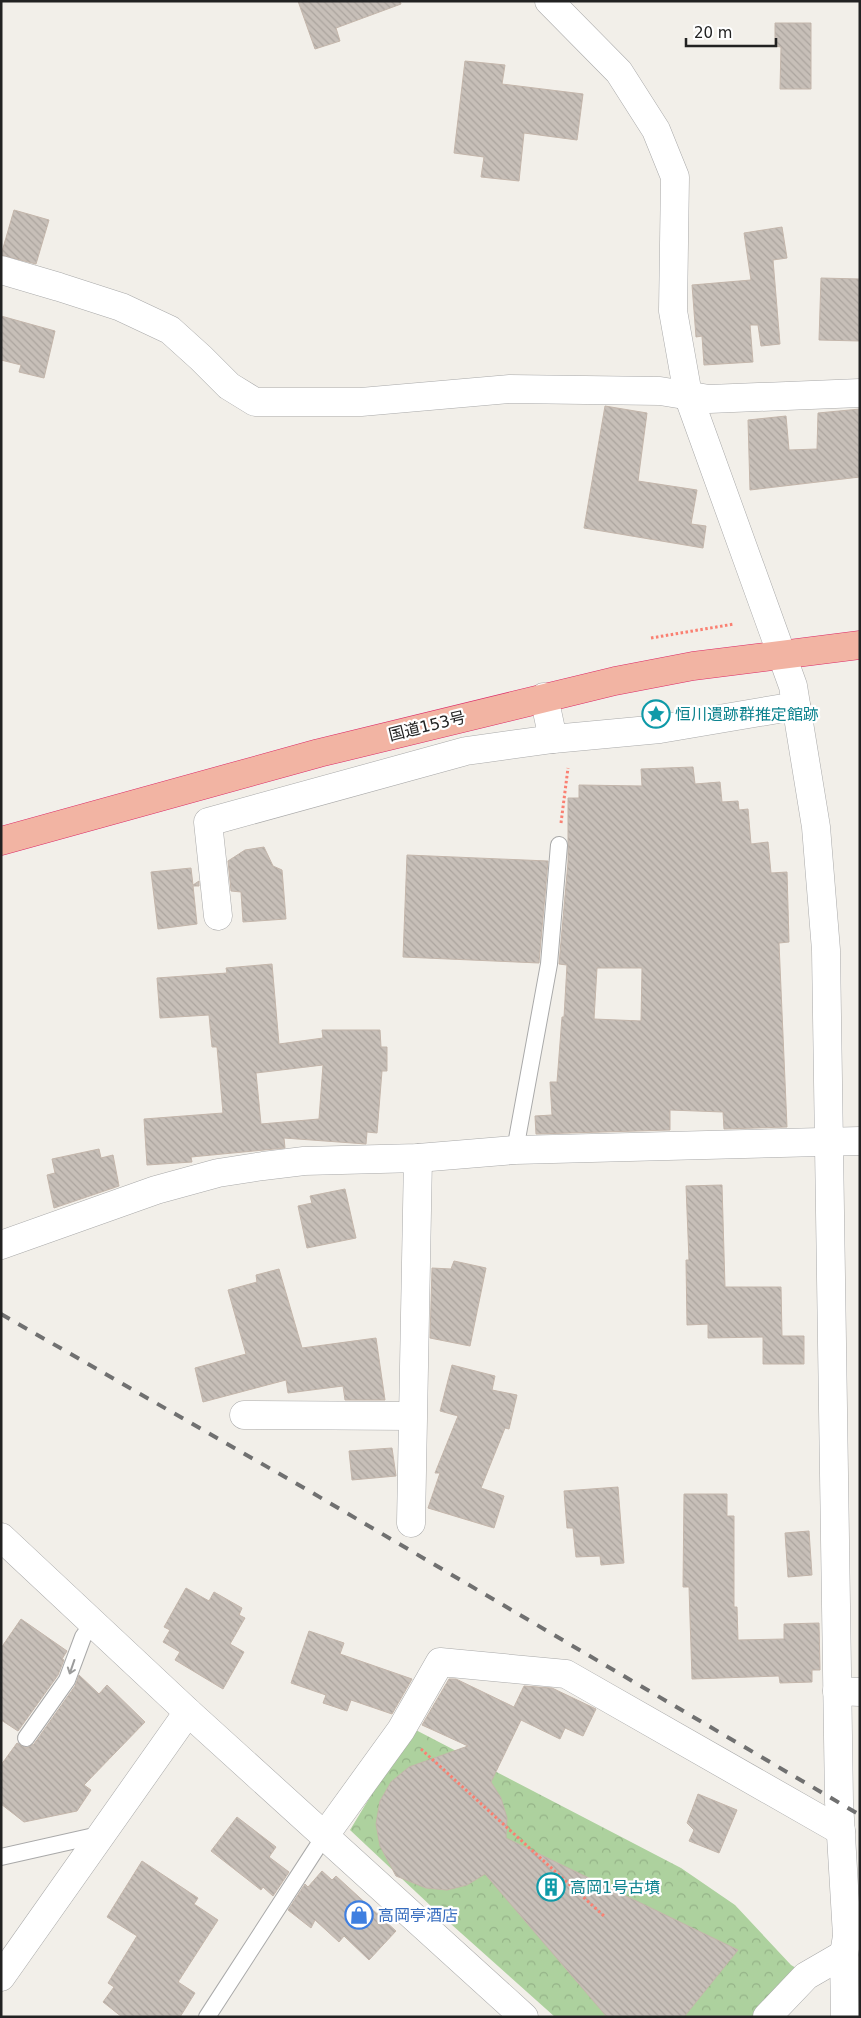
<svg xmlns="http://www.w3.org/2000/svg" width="861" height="2018" font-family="'DejaVu Sans','Noto Sans JP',sans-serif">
  <defs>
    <pattern id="forest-crowns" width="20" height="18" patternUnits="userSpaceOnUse" patternTransform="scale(1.25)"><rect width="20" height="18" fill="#add19e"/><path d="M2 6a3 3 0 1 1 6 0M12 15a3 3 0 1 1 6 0" fill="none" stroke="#95b388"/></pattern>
    <pattern id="building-back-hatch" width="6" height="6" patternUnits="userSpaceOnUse" patternTransform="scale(1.25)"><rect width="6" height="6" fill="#c7bfb8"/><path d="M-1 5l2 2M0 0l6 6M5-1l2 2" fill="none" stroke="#aba49e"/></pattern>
  </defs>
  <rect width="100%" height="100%" fill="#f2efe9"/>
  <polygon fill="url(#forest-crowns)" points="412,1728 681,1868 735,1905 791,1965 796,1968 754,2017 555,2017 433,1908 350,1830"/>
  <g fill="url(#building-back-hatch)" stroke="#c4b6ab" fill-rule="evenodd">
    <polygon points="298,1 400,1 401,4 336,28 340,41 315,49"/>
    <polygon points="775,23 811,23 811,89 780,89 781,47 775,46"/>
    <polygon points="465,61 505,65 502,84 583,94 577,140 524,133 519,181 481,177 484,157 454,153"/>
    <polygon points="14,210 49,220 36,264 1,255"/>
    <polygon points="782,227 787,258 773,260 780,344 761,346 758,325 750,325 753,362 704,365 702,336 696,337 692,285 751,280 744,233"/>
    <polygon points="821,278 860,279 860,341 819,340"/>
    <polygon points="1,316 55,331 44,378 19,372 21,365 1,360"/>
    <polygon points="605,406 647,413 638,481 697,490 691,524 706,526 703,548 584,528"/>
    <polygon points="860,409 860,477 750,490 748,420 786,416 789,450 817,449 818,413"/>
    <path d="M693,767L695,784L720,782L722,802L738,801L739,810L748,809L751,844L768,842L771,873L787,872L789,942L779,943L787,1127L724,1129L723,1112L670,1110V1130L536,1134L535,1116L552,1115L550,1082H557L562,1017H564L567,965L559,964L568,862V798H579V785L642,786L641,769ZM597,968H642L641,1021L594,1019Z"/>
    <polygon points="264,847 273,866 282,870 286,919 243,922 241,892 231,891 228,861 245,850"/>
    <polygon points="407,855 548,861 539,963 403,957"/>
    <polygon points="191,868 193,885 199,881 199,886 193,886 197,924 158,929 151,872"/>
    <path d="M272,964L279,1044L323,1038L322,1030H380L381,1047H387V1071H382L377,1133L367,1132L366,1144L284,1138L285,1148L191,1157L192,1162L147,1165L144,1119L223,1113L217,1047H212L209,1015L160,1018L157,978L227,973L226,968ZM323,1065L319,1119L261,1124L256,1073Z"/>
    <polygon points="99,1149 101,1158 113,1155 119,1186 54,1208 47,1175 55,1173 52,1159"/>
    <polygon points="722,1185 725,1287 781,1287 782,1336 804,1336 804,1364 763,1364 763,1337 708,1338 708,1324 687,1325 686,1260 689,1260 686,1186"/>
    <polygon points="345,1189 356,1238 307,1248 298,1206 312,1203 310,1196"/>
    <polygon points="454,1261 486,1268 470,1346 430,1338 432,1268 451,1269"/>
    <polygon points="279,1269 302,1348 376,1338 385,1400 345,1400 343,1386 288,1393 286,1380 203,1402 195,1368 246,1354 228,1290 257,1282 256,1275"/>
    <polygon points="452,1365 495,1376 492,1390 517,1395 509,1429 505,1428 481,1488 504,1496 494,1528 428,1508 440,1473 435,1473 458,1416 440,1411"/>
    <polygon points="392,1448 396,1476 352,1480 349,1451"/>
    <polygon points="618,1487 624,1563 601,1565 600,1556 576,1557 573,1528 567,1528 564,1491"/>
    <polygon points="684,1494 727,1494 727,1516 734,1516 734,1607 737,1607 738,1640 784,1639 784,1624 819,1623 820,1670 812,1670 812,1682 780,1683 779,1676 692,1679 689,1587 683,1587"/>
    <polygon points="809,1531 812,1575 788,1577 785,1533"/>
    <polygon points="186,1588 209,1601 214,1592 242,1608 239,1615 245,1618 230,1644 244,1652 223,1689 175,1660 180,1652 163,1642 170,1630 164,1627"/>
    <polygon points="21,1619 67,1651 62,1659 64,1660 58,1675 18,1731 1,1720 1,1648"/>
    <polygon points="309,1631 344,1643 340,1654 412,1679 392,1714 351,1700 347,1711 323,1703 326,1695 291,1683"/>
    <polygon points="79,1675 99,1694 107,1685 145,1722 84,1785 91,1790 77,1811 24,1822 1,1804 1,1765 17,1743 26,1748 34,1744 75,1686"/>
    <polygon points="449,1679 456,1679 514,1707 524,1686 552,1688 596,1709 583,1736 565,1728 560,1739 521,1720 491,1782 501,1798 507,1818 506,1838 738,1950 684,2017 607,2017 485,1874 467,1885 447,1890 426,1888 396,1876 380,1846 376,1824 380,1801 391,1782 409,1767 468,1746 422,1725"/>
    <polygon points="698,1794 737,1810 719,1853 689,1841 694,1830 687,1823"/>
    <polygon points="237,1817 276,1847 269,1857 289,1872 273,1896 263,1887 261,1890 211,1851"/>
    <polygon points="142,1861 198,1898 194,1904 218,1920 178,1982 195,1993 180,2017 122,2017 103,2002 114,1987 108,1983 137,1936 107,1917"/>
    <polygon points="322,1871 332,1880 336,1876 396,1931 369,1960 344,1936 339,1942 315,1920 311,1928 288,1910 305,1884 308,1887"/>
  </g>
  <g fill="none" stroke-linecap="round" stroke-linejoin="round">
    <g stroke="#a9a9a9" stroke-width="18">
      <g id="service">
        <polyline points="515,1150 549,964 559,845"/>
        <polyline points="26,1738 67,1680 83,1637 93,1623"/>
        <polyline points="1,1857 103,1834"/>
        <polyline points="207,2017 325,1835"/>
      </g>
    </g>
    <g stroke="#a9a9a9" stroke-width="29">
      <g id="minor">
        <polyline points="549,1 619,72 656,130 675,177 673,311 688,395 793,686 816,827 826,950 839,1802 847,1936 844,1954 845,2017"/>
        <polyline points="1,270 59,287 121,307 170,330 201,358 229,386 255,402 361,402 510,389 660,391 709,399 860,393"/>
        <polyline points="553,739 660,729 796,706"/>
        <polyline points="218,916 208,822 466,751 553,739 544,697"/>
        <polyline points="1,1245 156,1190 218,1173 263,1166 304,1161 418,1158 515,1150 860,1141"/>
        <polyline points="244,1415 412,1416"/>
        <polyline points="411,1523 418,1158"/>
        <polyline points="837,1691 860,1692"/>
        <polyline points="325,1835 401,1730 440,1662 566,1674 841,1831"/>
        <polyline points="767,2017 806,1976 844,1954"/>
      </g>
    </g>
    <g stroke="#a9a9a9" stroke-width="29">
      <g id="tertiary">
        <polyline points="1,1537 188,1712 524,2017"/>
        <polyline points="1,1977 188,1712"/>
      </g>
    </g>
    <g stroke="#dc2a67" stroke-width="29">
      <polyline id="trunk" points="1,841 319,753 615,681 693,666 860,645"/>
    </g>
    <g stroke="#fa8072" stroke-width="3" stroke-dasharray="2.5 2.5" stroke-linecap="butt">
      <polyline points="651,638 734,624"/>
      <polyline points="561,823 568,768"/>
      <polyline points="421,1749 604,1916"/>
    </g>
    <use href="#service" stroke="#fff" stroke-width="16"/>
    <use href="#minor" stroke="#fff" stroke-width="28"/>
    <use href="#tertiary" stroke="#fff" stroke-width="28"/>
    <use href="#trunk" stroke="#f2b4a3" stroke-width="28"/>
    <polyline stroke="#707070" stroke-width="4" stroke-dasharray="10 10" stroke-linecap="butt" points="1,1314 311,1492 860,1815"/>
  </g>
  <defs><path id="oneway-shaft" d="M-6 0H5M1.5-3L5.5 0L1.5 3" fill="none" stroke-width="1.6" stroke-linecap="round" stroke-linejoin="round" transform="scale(1.25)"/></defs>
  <use stroke="#9c9c9c" href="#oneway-shaft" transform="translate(72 1667) rotate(109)"/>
  <defs>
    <g id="sight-ring" transform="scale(1.4375)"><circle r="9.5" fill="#fff" stroke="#0f9aa8" stroke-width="1.5"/><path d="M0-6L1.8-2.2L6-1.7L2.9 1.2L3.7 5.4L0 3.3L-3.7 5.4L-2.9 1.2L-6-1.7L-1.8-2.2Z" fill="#0f9aa8"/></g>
    <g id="building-ring" transform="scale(1.4375)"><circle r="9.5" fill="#fff" stroke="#0f9aa8" stroke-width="1.5"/><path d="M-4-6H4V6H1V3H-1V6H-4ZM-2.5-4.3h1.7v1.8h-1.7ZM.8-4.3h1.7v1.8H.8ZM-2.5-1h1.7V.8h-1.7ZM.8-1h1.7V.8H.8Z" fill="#0f9aa8"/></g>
    <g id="shop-ring" transform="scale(1.4375)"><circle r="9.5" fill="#fff" stroke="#3f7fe0" stroke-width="1.5"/><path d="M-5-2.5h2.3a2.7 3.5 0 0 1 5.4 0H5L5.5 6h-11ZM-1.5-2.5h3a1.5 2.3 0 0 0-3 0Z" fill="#3f7fe0"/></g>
  </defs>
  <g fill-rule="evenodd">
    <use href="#sight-ring" x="656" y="714"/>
    <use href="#building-ring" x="551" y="1887"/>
    <use href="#shop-ring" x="359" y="1915"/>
  </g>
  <g text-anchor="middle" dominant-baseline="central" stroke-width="4.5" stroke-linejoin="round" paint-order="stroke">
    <g font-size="16" fill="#0d838f" stroke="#fff" text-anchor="start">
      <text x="675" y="714">恒川遺跡群推定館跡</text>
      <text x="570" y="1887">高岡1号古墳</text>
    </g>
    <g font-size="16" fill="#222" stroke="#fff">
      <text transform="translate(427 726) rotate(-14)">国道153号</text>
    </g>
    <g font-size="16" fill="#366cbe" stroke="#fff" text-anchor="start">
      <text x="378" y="1915">高岡亭酒店</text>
    </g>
  </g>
  <rect width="861" height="2018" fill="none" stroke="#222222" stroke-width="5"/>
  <path d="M686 38v8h90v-8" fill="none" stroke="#222222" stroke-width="2.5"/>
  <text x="694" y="38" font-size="15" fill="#222222" stroke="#ffffff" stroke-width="4" paint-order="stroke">20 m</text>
</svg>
